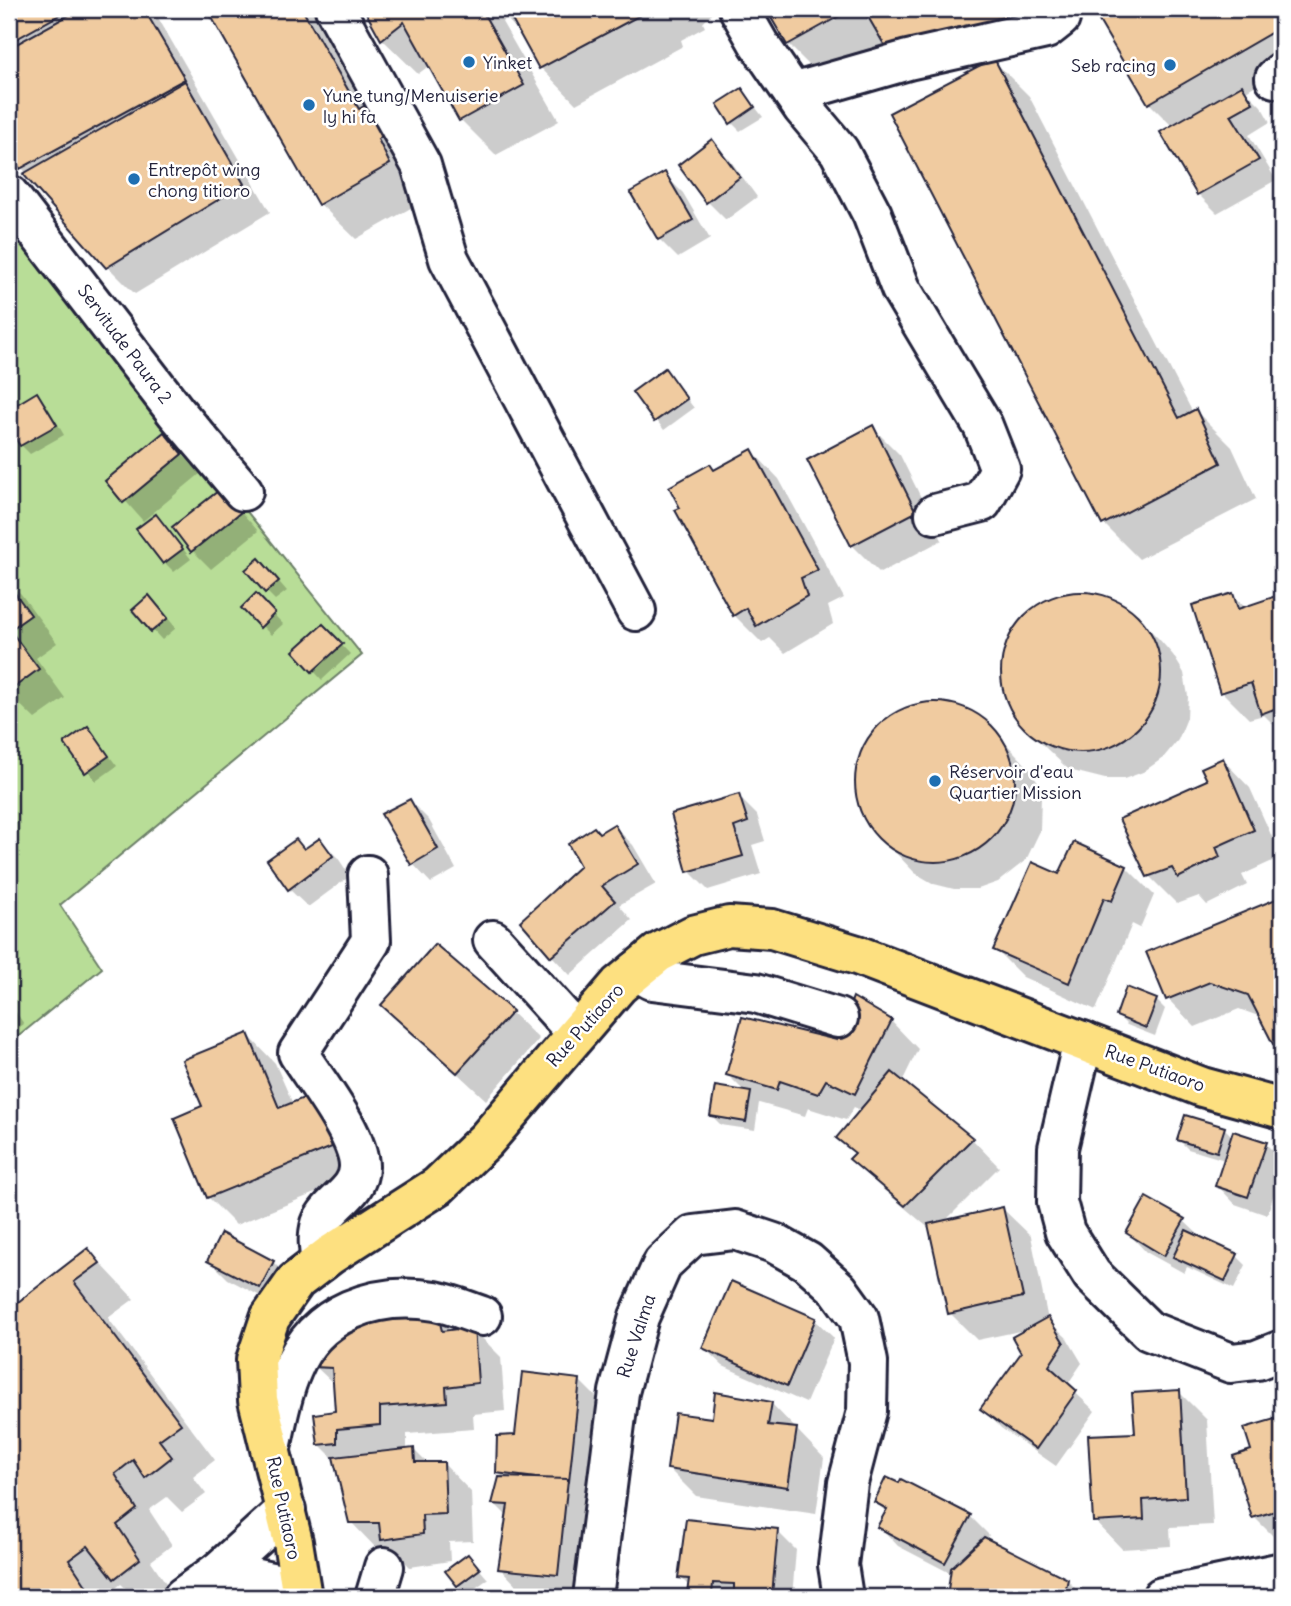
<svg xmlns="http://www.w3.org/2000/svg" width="1291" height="1606" font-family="Delius,sans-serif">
  <rect width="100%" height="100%" fill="#fff"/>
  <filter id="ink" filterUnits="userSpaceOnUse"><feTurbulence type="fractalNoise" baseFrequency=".0143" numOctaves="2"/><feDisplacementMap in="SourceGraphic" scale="14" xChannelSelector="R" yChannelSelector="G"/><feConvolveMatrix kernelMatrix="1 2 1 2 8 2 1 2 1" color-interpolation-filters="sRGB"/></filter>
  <g filter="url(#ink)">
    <polygon fill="#b8dd97" stroke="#6d8069" stroke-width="2" points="9,215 362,655 60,905 102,968 9,1044"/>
    <g fill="#0003">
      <polygon points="9,9 153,9 270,212 135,294 107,266 22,168 9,145"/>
      <polygon points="209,9 316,9 425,200 356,239 320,204"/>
      <polygon points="366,9 716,9 703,23 705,27 681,40 683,46 576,104 541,68 522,35 506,18 502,22 559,121 496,155 460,119 430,65 418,74 382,39"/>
      <polygon points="768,9 1014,9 1033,45 914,73 886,45 824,80 788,44"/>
      <polygon points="1094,9 1281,9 1282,69 1246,91 1261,106 1270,122 1249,135 1276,180 1217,213 1198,194 1173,127 1149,103"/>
      <polygon points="993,60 1029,96 1193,413 1196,411 1232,447 1256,499 1139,559 1104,524"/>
      <polygon points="742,90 763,117 740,131 731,122"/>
      <polygon points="712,142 730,160 757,197 726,220 707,201"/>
      <polygon points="664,174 683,193 710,239 678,258 659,239"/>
      <polygon points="665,371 694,408 664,430 635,392"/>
      <polygon points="37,395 46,404 64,435 30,454 21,445 9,424 9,411"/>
      <polygon points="872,427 900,455 942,540 880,573 852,545"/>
      <polygon points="164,434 200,474 143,521 108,481"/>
      <polygon points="752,451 779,479 844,598 828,606 833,624 785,653 770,638 762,643 734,615 714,471"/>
      <polygon points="222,490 258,531 211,569 193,551"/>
      <polygon points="165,526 191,559 174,572 165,563"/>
      <polygon points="268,569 287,591 275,600 266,591"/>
      <polygon points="9,582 21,594 57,643 36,658 65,698 35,719 9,694"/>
      <polygon points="1089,594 1111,600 1131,611 1159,639 1173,655 1184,673 1188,696 1187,718 1178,740 1163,758 1143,772 1124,779 1105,779 1069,770 1024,727 1014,712 1004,692 1001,670 1006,649 1016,626 1030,611 1047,600"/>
      <polygon points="1232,595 1246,608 1282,596 1282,733 1264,715 1249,719 1222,692"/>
      <polygon points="256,596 283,624 271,635 244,608"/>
      <polygon points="158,606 176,628 162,640 134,610"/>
      <polygon points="323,626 350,654 322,680 296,651"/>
      <polygon points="938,704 962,708 979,715 1029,768 1038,782 1041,796 1040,831 1026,860 998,882 978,889 954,889 934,884 915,873 869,825 857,802 859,756 873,732 892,716 912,708"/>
      <polygon points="88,728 117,766 96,781 67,743"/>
      <polygon points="1223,760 1250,788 1281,857 1242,875 1247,885 1207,905 1199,896 1177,904 1149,876 1121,820 1209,781"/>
      <polygon points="738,796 757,815 765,841 752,845 761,874 708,890 689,871"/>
      <polygon points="410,801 429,820 456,869 431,883 413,864 383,815"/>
      <polygon points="614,826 633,845 656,884 619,905 632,920 570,975 552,956 582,867 599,835"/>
      <polygon points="319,840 338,858 350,876 308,907 289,889"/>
      <polygon points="1126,867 1154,895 1140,928 1132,924 1096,1010 1023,977 995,949 1060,876"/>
      <polygon points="1275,901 1282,908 1282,1050 1274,1042 1261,1017 1239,1009 1195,1027 1168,999"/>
      <polygon points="1156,1000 1165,1009 1155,1036 1127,1025 1118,1016"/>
      <polygon points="9,1002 24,1024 9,1035"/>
      <polygon points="384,1005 511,1012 539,1039 486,1100"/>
      <polygon points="891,1021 918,1049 902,1082 972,1139 999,1167 944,1222 1003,1209 1031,1236 1048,1320 1067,1338 1082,1363 1067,1385 1095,1411 1056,1466 1001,1428 983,1409 1023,1353 1029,1329 977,1340 950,1313 931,1230 879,1186 852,1159 856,1155 839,1138 862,1111 854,1107 846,1120 808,1108 805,1116 759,1103 755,1130 721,1125 712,1116 746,1093 728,1075 838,1042"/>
      <polygon points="248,1035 275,1063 293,1104 310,1097 359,1175 236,1225 208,1197 204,1107"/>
      <polygon points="1224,1128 1233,1137 1266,1144 1282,1160 1282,1170 1267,1215 1235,1204 1217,1185 1225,1160 1188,1149 1179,1140"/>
      <polygon points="1147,1199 1184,1221 1204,1240 1237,1256 1246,1265 1234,1289 1187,1267 1184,1273 1146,1252 1128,1233"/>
      <polygon points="88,1250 134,1299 108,1318 215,1460 193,1477 206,1494 182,1512 167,1497 149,1510 172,1545 151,1561 174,1595 171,1597 135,1597 121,1584 104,1597 9,1597 9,1311"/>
      <polygon points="209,1260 273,1262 292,1281 279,1306 228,1279"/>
      <polygon points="732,1283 815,1320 834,1338 806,1403 723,1366 704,1348"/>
      <polygon points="437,1317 452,1332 473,1329 501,1357 505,1411 473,1414 474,1429 407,1434 407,1451 414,1450 428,1464 444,1464 471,1492 473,1541 449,1542 450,1561 410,1567 394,1550 378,1550 351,1522 336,1461 319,1444 337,1413 335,1385 316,1367"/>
      <polygon points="579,1380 598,1399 577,1593 518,1587 500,1568 508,1517 494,1503 504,1478 498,1472 517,1437"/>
      <polygon points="1179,1392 1207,1420 1213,1525 1170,1527 1171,1546 1122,1549 1095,1521 1137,1434"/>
      <polygon points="771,1403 824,1458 816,1514 696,1496 669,1469 713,1420"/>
      <polygon points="1282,1418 1282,1545 1254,1517 1254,1451 1247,1429"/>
      <polygon points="876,1502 970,1516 989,1535 986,1540 1067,1580 1084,1597 948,1597 952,1574 898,1546 880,1527 887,1513"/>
      <polygon points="777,1531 796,1550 792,1597 694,1597 689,1592 690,1587 680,1577"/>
      <polygon points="468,1556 488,1579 467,1594 458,1585"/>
    </g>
    <g fill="#f0cba0" stroke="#22223b" stroke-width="2">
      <polygon points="9,9 70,9 9,43"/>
      <polygon points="80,9 144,9 185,79 20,169 9,149 9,48"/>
      <polygon points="207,9 302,9 359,109 372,101 388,132 378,139 390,164 318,205"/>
      <polygon points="364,9 481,9 524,85 459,121 404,22 381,40"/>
      <polygon points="506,9 647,9 648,11 539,69"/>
      <polygon points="766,9 852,9 787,45"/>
      <polygon points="1002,9 1007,18 885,46 864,10"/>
      <polygon points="1092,9 1271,9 1281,27 1148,104"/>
      <polygon points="994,58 1179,418 1196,409 1221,463 1102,525 889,113"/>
      <polygon points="185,81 244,184 106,268 23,174"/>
      <polygon points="1242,85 1253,103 1231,115 1259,160 1197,195 1160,132"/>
      <polygon points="742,88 755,107 730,124 717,104"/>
      <polygon points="712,139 740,177 706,203 678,165"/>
      <polygon points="665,172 693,220 658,240 630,192"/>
      <polygon points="665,368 687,399 654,422 632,392"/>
      <polygon points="37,392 57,425 20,446 9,428 9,409"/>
      <polygon points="873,425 916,512 851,546 807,460"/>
      <polygon points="164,432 182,454 123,503 105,481"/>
      <polygon points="752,449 818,570 801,578 807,596 756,626 746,608 733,616 675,510 680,508 669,487 710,464 714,470"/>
      <polygon points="222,488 241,512 191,552 172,527"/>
      <polygon points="156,514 183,549 163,564 136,529"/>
      <polygon points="259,558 279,581 265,593 245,570"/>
      <polygon points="9,585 31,615 10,630 39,669 9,691"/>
      <circle cx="1081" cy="672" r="80"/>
      <polygon points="256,593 275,613 260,628 241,608"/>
      <polygon points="1233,593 1238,609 1282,594 1282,706 1261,714 1251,683 1220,693 1192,605"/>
      <polygon points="149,595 168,618 151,632 132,610"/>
      <polygon points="323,624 343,644 312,672 293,651"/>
      <circle cx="935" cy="782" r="80"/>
      <polygon points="88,726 109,756 85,773 64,743"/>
      <polygon points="1223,758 1254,830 1216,847 1220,857 1178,878 1172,868 1147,877 1119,819 1207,780 1201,768"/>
      <polygon points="739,794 748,822 734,827 743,856 687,872 671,814"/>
      <polygon points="410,799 438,849 411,865 381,814"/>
      <polygon points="614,824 638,864 602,886 615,901 551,957 520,921 580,866 568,844 594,827 599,833"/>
      <polygon points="320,838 333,856 288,890 267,860 296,839 304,849"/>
      <polygon points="1074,842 1127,866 1112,901 1104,898 1069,983 993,950 1032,862 1059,874"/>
      <polygon points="1276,899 1282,912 1282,1039 1273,1044 1248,995 1210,982 1166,1000 1146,952"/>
      <polygon points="435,944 513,1011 457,1073 381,1005"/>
      <polygon points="1126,987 1157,999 1146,1028 1116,1016"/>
      <polygon points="853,997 892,1020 855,1094 826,1080 818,1094 780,1081 777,1090 726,1075 742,1017 837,1040"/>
      <polygon points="248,1033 279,1108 311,1095 332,1147 207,1198 174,1118 202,1106 182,1060"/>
      <polygon points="892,1072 973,1138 905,1206 849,1159 855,1153 836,1138"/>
      <polygon points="715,1086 751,1092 746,1122 710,1116"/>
      <polygon points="1185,1115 1225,1127 1217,1152 1177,1140"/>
      <polygon points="1233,1131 1267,1142 1248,1197 1215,1186"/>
      <polygon points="1146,1197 1185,1219 1164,1256 1126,1233"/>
      <polygon points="1003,1207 1023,1297 948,1314 928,1224"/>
      <polygon points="1186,1230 1238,1254 1225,1281 1173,1257"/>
      <polygon points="221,1233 274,1261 260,1288 207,1261"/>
      <polygon points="88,1248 100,1263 74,1282 181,1424 159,1440 172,1457 145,1478 133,1460 115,1474 137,1509 117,1525 140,1559 114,1579 88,1546 69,1560 93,1596 91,1597 9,1597 9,1309"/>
      <polygon points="731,1281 816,1318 787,1386 702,1348"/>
      <polygon points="438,1315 442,1331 474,1327 478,1383 446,1387 447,1402 380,1407 380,1425 337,1429 337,1443 318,1445 314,1414 335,1411 332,1368 314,1367 335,1333 364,1320"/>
      <polygon points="1048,1317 1064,1343 1049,1366 1077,1391 1036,1449 980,1409 1021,1353 1012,1337"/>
      <polygon points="522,1372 580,1379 569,1482 496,1473 497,1436 515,1435"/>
      <polygon points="1180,1390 1186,1497 1143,1500 1144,1519 1093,1522 1088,1435 1135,1433 1132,1393"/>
      <polygon points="715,1392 772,1402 768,1425 797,1428 788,1487 667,1469 675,1413 712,1418"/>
      <polygon points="1282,1417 1282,1509 1252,1518 1233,1456 1251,1450 1244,1428"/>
      <polygon points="414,1448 415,1462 444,1462 446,1514 422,1515 423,1534 381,1540 379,1523 349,1523 333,1457"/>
      <polygon points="499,1477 568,1479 558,1575 498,1569 508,1505 492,1504"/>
      <polygon points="886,1477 899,1483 901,1479 971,1515 945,1563 877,1527 887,1509 874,1502"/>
      <polygon points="686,1519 778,1529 772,1595 734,1592 734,1584 713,1583 712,1595 687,1593 689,1579 678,1578"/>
      <polygon points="984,1537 1068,1579 1064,1597 947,1597 951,1568"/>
      <polygon points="468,1554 480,1569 457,1586 445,1571"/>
    </g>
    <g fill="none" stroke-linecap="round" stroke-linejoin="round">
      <g stroke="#22223b" stroke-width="44">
        <g id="minor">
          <polyline points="335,9 421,165 449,259 636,611"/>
          <polyline points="739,9 759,44 803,108 839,151 872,214 901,289 983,426 1000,469 982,502 935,514"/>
          <polyline points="1275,78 1282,72"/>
          <polyline points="793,93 908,60 1046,29 1060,18 1059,9"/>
          <polyline points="9,195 176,412 243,491"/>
          <polyline points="493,940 577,1033"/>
          <polyline points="636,971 652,980 756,993 838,1018"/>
          <polyline points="1083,1041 1058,1148 1057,1202 1065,1232 1092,1275 1149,1331 1231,1363 1257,1360 1282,1350"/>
          <path d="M321,1262C319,1249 317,1237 321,1224C328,1203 359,1193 359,1167C360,1137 315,1080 298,1053L371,941L368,875"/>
          <path d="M271,1448C277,1422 281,1394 292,1370C315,1312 376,1291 435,1301C451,1304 467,1311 482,1316"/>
          <polyline points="219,1571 300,1588"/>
          <polyline points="183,1597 219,1571 286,1510"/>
          <polyline points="375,1597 384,1567"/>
          <polyline points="593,1597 619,1392 639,1317 663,1263 693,1235 735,1230 774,1243 808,1262 838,1289 859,1318 868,1362 867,1411 848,1483 838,1565 843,1597"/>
          <polyline points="1162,1597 1282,1572"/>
        </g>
      </g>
      <g stroke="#22223b" stroke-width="44">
        <polyline id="major" points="302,1597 293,1542 258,1400 256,1360 270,1318 296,1281 330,1255 438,1186 486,1140 619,985 658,953 693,935 729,926 772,929 857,955 1202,1087 1282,1109"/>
      </g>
      <use href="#minor" stroke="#fff" stroke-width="38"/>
      <use href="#major" stroke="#fde080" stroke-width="38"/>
    </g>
  </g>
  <g fill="#1f6fb2" stroke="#fff" stroke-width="2.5">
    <circle cx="469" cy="62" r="7"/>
    <circle cx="1170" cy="65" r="7"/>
    <circle cx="309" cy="105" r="7"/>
    <circle cx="134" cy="179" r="7"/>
    <circle cx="935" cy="781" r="7"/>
  </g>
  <g text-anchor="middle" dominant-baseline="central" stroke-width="5" stroke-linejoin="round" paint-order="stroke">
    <g font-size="18" fill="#22223b" stroke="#fff" text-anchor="start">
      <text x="483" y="62">Yinket</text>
      <text x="1156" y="65" text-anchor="end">Seb racing</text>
      <text x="323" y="95">Yune tung/Menuiserie<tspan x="323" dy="21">ly hi fa</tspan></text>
      <text x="148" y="169">Entrepôt wing<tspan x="148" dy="21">chong titioro</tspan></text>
      <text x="949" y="771">Réservoir d'eau<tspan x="949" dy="21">Quartier Mission</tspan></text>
    </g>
    <g font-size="18" fill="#22223b" stroke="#fff">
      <text transform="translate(125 344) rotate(53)">Servitude Paura 2</text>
      <text transform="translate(585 1025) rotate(-48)">Rue Putiaoro</text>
      <text transform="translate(1155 1068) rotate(20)">Rue Putiaoro</text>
      <text transform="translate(636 1336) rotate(-72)">Rue Valma</text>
      <text transform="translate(284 1508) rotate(78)">Rue Putiaoro</text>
    </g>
  </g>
  <rect width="1291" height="1606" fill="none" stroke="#fff" stroke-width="35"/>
  <rect x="18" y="18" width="1256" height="1571" fill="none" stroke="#22223b" stroke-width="2.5" filter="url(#ink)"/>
</svg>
